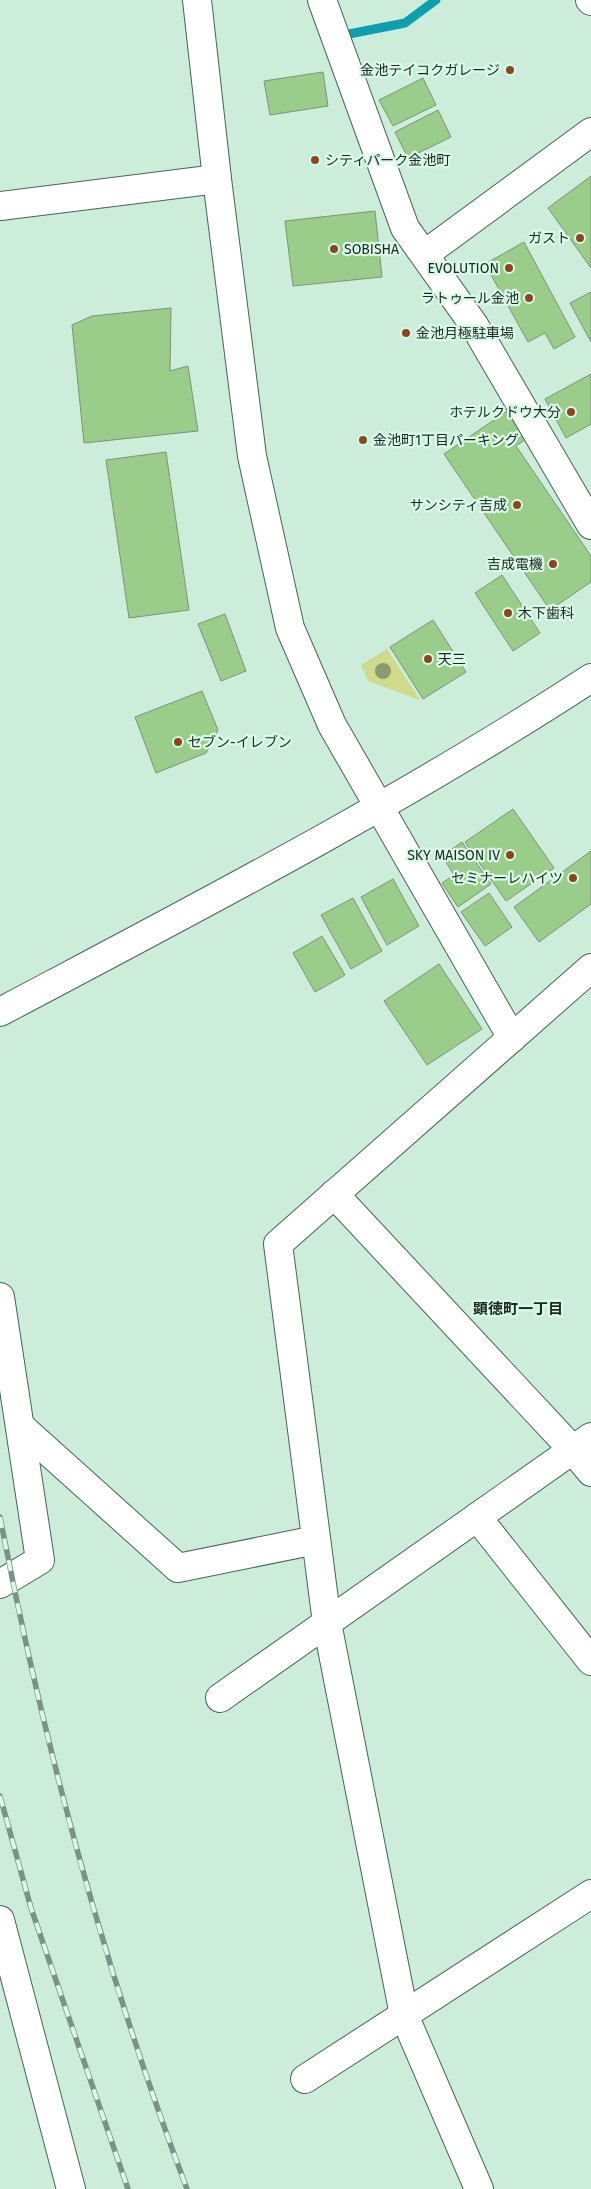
<svg xmlns="http://www.w3.org/2000/svg" width="591" height="2189" font-family="'Fira Sans','Noto Sans JP',sans-serif">
  <rect width="100%" height="100%" fill="#ccedda"/>
  <polygon fill="#cfdb8b" points="387,649 420,700 368,681 361,665"/>
  <g fill="none" stroke-linecap="round" stroke-linejoin="round">
    <polyline stroke="#0e9fae" stroke-width="9" points="349,34 405,23 436,0"/>
  </g>
  <g fill="#9acd89" stroke="#7f9278">
    <polygon points="323,72 328,106 270,115 264,81"/>
    <polygon points="423,78 436,105 393,126 379,100"/>
    <polygon points="438,110 451,137 408,158 395,132"/>
    <polygon points="591,176 591,268 548,208"/>
    <polygon points="375,211 382,277 293,286 285,221"/>
    <polygon points="524,242 575,337 554,349 545,333 528,342 485,264"/>
    <polygon points="591,292 591,342 570,303"/>
    <polygon points="171,308 170,371 188,366 198,431 84,443 72,325 92,316"/>
    <polygon points="591,374 591,424 566,438 545,399"/>
    <polygon points="510,409 529,437 516,446 591,556 591,582 550,610 444,454"/>
    <polygon points="166,452 189,610 129,618 106,460"/>
    <polygon points="502,575 540,633 513,651 475,593"/>
    <polygon points="225,614 246,671 221,681 198,624"/>
    <polygon points="433,620 466,672 423,699 390,647"/>
    <polygon points="202,691 218,730 206,753 156,773 135,717"/>
    <polygon points="513,809 554,868 506,901 465,842"/>
    <polygon points="462,842 491,884 458,907 442,883 454,875 442,856"/>
    <polygon points="591,851 591,904 539,942 514,907"/>
    <polygon points="393,879 419,926 387,945 361,897"/>
    <polygon points="489,893 512,927 485,946 461,912"/>
    <polygon points="353,898 382,951 351,969 321,915"/>
    <polygon points="322,936 345,975 315,992 293,953"/>
    <polygon points="439,964 482,1029 427,1065 384,1001"/>
  </g>
  <g fill="none" stroke-linecap="round" stroke-linejoin="round">
    <g stroke="#476555" stroke-width="30">
      <g id="minor">
        <polyline points="197,0 217,179 252,456 290,628 332,725 512,1038"/>
        <polyline points="322,0 405,228 474,325 591,525"/>
        <polyline points="590,0 591,1"/>
        <polyline points="0,206 217,179"/>
        <polyline points="425,254 591,132"/>
        <path d="M0,1012C200,906 401,802 591,678"/>
        <polyline points="334,1194 573,1450 591,1472"/>
        <polyline points="0,1297 40,1560 0,1584"/>
        <polyline points="20,1426 178,1568 316,1540"/>
        <polyline points="477,1517 591,1661"/>
        <polyline points="220,1698 591,1437"/>
        <polyline points="0,1920 71,2189"/>
        <polyline points="305,2079 591,1894"/>
        <polyline points="479,2189 404,2015 327,1623 278,1244 591,968"/>
      </g>
    </g>
    <use href="#minor" stroke="#fff" stroke-width="28"/>
    <g stroke="#7b9386" stroke-width="5.5">
      <g id="rail">
        <path d="M0,1517C44,1747 104,1969 187,2189"/>
        <polyline points="0,1796 31,1908 128,2189"/>
      </g>
    </g>
    <use href="#rail" stroke="#d9fae7" stroke-width="4" stroke-dasharray="11" stroke-linecap="butt"/>
  </g>
  <circle fill="#899b72" cx="383" cy="671" r="8"/>
  <g fill="#8b451f" stroke="#d9fae7" stroke-width="2">
    <circle cx="510" cy="70" r="5"/>
    <circle cx="315" cy="160" r="5"/>
    <circle cx="580" cy="238" r="5"/>
    <circle cx="334" cy="249" r="5"/>
    <circle cx="509" cy="268" r="5"/>
    <circle cx="529" cy="298" r="5"/>
    <circle cx="406" cy="333" r="5"/>
    <circle cx="571" cy="412" r="5"/>
    <circle cx="363" cy="440" r="5"/>
    <circle cx="517" cy="505" r="5"/>
    <circle cx="553" cy="564" r="5"/>
    <circle cx="508" cy="613" r="5"/>
    <circle cx="428" cy="659" r="5"/>
    <circle cx="178" cy="742" r="5"/>
    <circle cx="510" cy="855" r="5"/>
    <circle cx="573" cy="878" r="5"/>
  </g>
  <g text-anchor="middle" dominant-baseline="central" stroke-width="4.5" stroke-linejoin="round" paint-order="stroke">
    <g font-size="14" fill="#1b2721" stroke="#d9fae7" text-anchor="end">
      <text x="500" y="70">金池テイコクガレージ</text>
      <text x="325" y="160" text-anchor="start">シティパーク金池町</text>
      <text x="570" y="238">ガスト</text>
      <text x="344" y="249" text-anchor="start">SOBISHA</text>
      <text x="499" y="268">EVOLUTION</text>
      <text x="519" y="298">ラトゥール金池</text>
      <text x="416" y="333" text-anchor="start">金池月極駐車場</text>
      <text x="561" y="412">ホテルクドウ大分</text>
      <text x="373" y="440" text-anchor="start">金池町1丁目パーキング</text>
      <text x="507" y="505">サンシティ吉成</text>
      <text x="543" y="564">吉成電機</text>
      <text x="518" y="613" text-anchor="start">木下歯科</text>
      <text x="438" y="659" text-anchor="start">天三</text>
      <text x="188" y="742" text-anchor="start">セブン-イレブン</text>
      <text x="500" y="855">SKY MAISON IV</text>
      <text x="563" y="878">セミナーレハイツ</text>
    </g>
    <g font-size="15" font-weight="bold" fill="#1b2721" stroke="#d9fae7">
      <text x="518" y="1309">顕徳町一丁目</text>
    </g>
  </g>
</svg>
